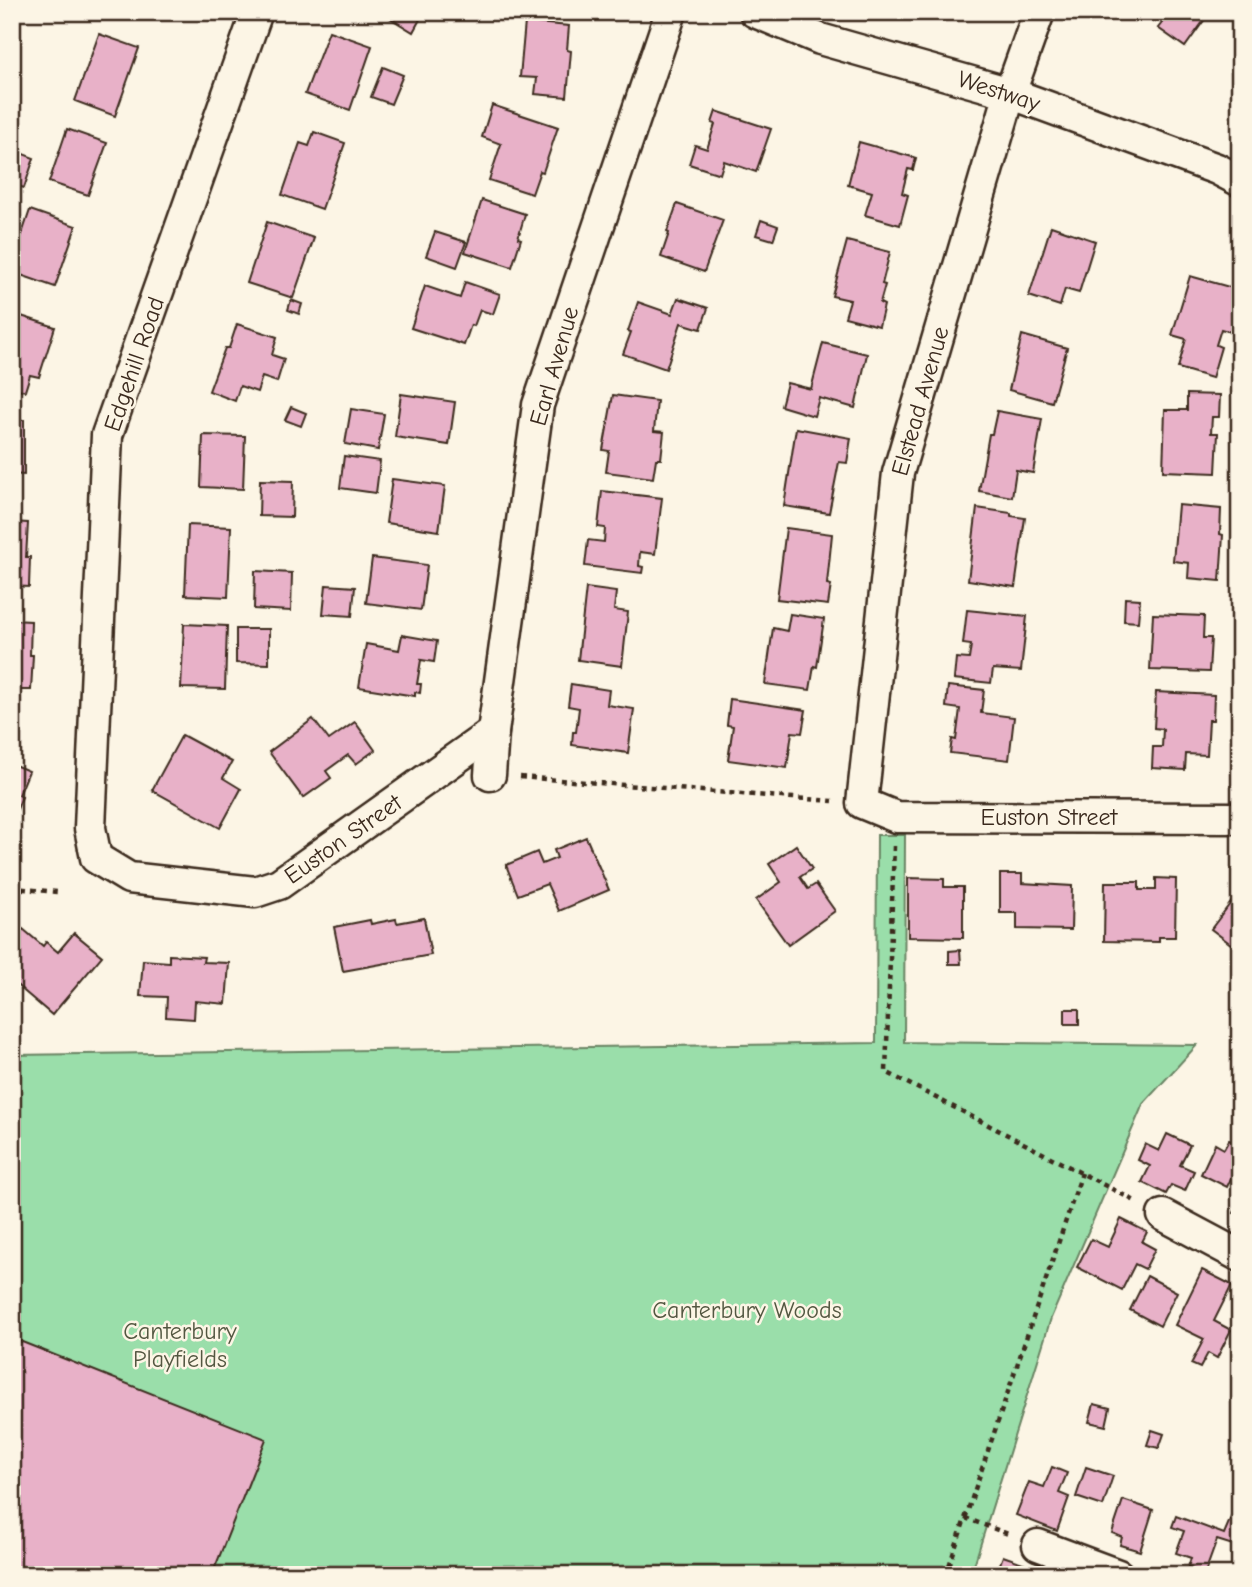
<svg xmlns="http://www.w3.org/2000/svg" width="1252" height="1587" font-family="'Comic Neue',sans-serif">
  <rect width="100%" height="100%" fill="#fcf5e5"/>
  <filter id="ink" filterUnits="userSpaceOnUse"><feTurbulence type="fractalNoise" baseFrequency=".0143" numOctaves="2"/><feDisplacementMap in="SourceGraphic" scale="14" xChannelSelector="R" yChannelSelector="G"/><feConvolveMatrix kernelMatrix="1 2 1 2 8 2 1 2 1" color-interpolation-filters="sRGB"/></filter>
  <g filter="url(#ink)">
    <polygon fill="#9adeaa" stroke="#6a8464" stroke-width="2" points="877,835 905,835 904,1042 1197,1045 1143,1104 1051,1318 971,1575 12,1575 12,1055 876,1043"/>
    <g fill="#e8b1c8" stroke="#3b2a1e" stroke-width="2">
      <polygon points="387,12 424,12 413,32 385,15"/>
      <polygon points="1148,12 1210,12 1185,47 1158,28 1162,23"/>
      <polygon points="525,22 569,26 567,50 571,51 567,97 535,94 537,78 520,77"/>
      <polygon points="329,31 372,46 350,110 305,94"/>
      <polygon points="99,34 139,48 115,116 75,101"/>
      <polygon points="383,67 403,75 391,104 371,97"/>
      <polygon points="492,105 558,127 543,172 540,171 532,194 489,180 501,144 482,137"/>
      <polygon points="716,111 771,129 756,172 724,161 720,174 689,164 695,145 707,149 715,124 712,123"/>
      <polygon points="67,129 107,143 88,195 49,182"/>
      <polygon points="314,132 345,143 322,209 282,195 300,143 309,146"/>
      <polygon points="12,133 20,136 15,151 34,158 24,188 12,184"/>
      <polygon points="859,142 916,158 913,170 908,169 902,193 908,195 900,225 865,215 872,192 848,185"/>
      <polygon points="482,200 525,214 518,238 521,239 512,267 465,252"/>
      <polygon points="677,204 723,220 704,272 661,257 669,233 667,232"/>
      <polygon points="30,210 76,226 55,287 12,272 12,264"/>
      <polygon points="761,220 778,226 773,240 756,235"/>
      <polygon points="267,222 314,238 293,298 247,283"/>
      <polygon points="1051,226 1095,241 1079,293 1065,289 1060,306 1029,296"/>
      <polygon points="435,232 466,242 457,267 426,256"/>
      <polygon points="847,241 890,252 882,284 885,285 880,303 884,305 879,326 845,317 850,300 832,296"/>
      <polygon points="1190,276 1240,290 1240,300 1231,332 1221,329 1216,345 1221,347 1212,378 1178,368 1186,339 1172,335"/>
      <polygon points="465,282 500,294 493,314 480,310 474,326 471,325 464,345 411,328 425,286 460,298"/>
      <polygon points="678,298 708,308 701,329 681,323 666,369 623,354 631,332 628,331 638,302 672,314"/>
      <polygon points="291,300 302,304 299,314 288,310"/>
      <polygon points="15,314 55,327 39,377 30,375 25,391 12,387 12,321"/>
      <polygon points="237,324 277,337 272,355 284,359 277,382 262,377 257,392 240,386 235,401 209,391 225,348 229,348"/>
      <polygon points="1022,335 1067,348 1052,402 1009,390"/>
      <polygon points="823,343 867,354 855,408 819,398 814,416 781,406 787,383 811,389"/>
      <polygon points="401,394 455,402 449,445 395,437"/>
      <polygon points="1187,394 1220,395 1219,417 1212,417 1211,433 1218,433 1216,473 1163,471 1165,410 1187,410"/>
      <polygon points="613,395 657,401 654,431 664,432 661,459 656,459 653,478 606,472 609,451 603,450"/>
      <polygon points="291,407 306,413 301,426 285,420"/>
      <polygon points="351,409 384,414 378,450 345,444"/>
      <polygon points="997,411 1042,419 1033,473 1016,470 1012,497 979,491 989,434 992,434"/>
      <polygon points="12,420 24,420 24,475 12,474"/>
      <polygon points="796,428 851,438 847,463 839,462 829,513 784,506"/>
      <polygon points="203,435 245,436 243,489 201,487"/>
      <polygon points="344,456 380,461 376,493 340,488"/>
      <polygon points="392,479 445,486 439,531 386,523"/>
      <polygon points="260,480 293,481 292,517 259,516"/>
      <polygon points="602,491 662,498 655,554 640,552 639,566 643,567 642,573 585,566 588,540 604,542 605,528 598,527"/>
      <polygon points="1178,505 1221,509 1220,534 1223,535 1220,581 1188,578 1189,563 1173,561"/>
      <polygon points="977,508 1011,513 1011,516 1025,518 1015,587 968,580"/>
      <polygon points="12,522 28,523 26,557 30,557 29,587 12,586"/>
      <polygon points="188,525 231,527 228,597 185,595"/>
      <polygon points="786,528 832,534 827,584 831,585 828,605 777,599"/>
      <polygon points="372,558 427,565 421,610 366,603"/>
      <polygon points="255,571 292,573 291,611 254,609"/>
      <polygon points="326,585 355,587 352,616 323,614"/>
      <polygon points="586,588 616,592 614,610 628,612 622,666 578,660"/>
      <polygon points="1125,598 1140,599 1138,622 1124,621"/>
      <polygon points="967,610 1027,616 1021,671 993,669 991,683 954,679 956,658 969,659 971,645 963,644"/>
      <polygon points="790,614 824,619 817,667 814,666 810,690 765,684 773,628 787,631"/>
      <polygon points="1153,614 1204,616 1203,638 1211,638 1209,672 1150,670"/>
      <polygon points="12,620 31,621 30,655 33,655 31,690 12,690"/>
      <polygon points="184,624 227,626 225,689 181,688"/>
      <polygon points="236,629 269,629 269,664 236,663"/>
      <polygon points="402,635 437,641 434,662 421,660 417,684 421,684 420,693 415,692 415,696 359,687 366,644 399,650"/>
      <polygon points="571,684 609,690 607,705 634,709 628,753 572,745 573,732 576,732 579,708 568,706"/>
      <polygon points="948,686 984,690 981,713 1014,717 1009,760 950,753 952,739 956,740 960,709 946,707"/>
      <polygon points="1156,692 1214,695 1213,720 1209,720 1207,755 1186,754 1185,770 1152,768 1153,747 1162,747 1163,729 1154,728"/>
      <polygon points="730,699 806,710 802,733 792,732 787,768 728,760 733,726 727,725"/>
      <polygon points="313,719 329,740 355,722 375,750 356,764 348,755 326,771 331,778 303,798 269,752"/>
      <polygon points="182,735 232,762 223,778 241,789 220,828 152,790"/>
      <polygon points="12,764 29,771 19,795 22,797 12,821"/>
      <polygon points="586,837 609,890 559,911 547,884 518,895 506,865 537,852 542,864 557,858 554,850"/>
      <polygon points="796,845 812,869 800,877 808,889 816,884 835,911 788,945 756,900 781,882 769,864"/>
      <polygon points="1000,874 1022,874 1022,883 1072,886 1071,930 1017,929 1017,913 1000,913"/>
      <polygon points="908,878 944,879 944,887 963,887 963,938 908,937"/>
      <polygon points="1156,878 1176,879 1175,937 1159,937 1159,942 1104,941 1105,882 1139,882 1139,890 1156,890"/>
      <polygon points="1239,892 1240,892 1240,951 1211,929"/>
      <polygon points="424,918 431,955 343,971 334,927 370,920 371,924 396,919 397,923"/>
      <polygon points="23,929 43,946 46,942 58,952 74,933 102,956 52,1015 12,981 12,942"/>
      <polygon points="960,950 961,964 949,964 949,951"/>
      <polygon points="169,955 204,957 203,962 229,963 226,1004 195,1001 194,1019 166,1017 167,997 140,996 143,960 169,962"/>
      <rect x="1065" y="1009" width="14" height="15"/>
      <polygon points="1167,1134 1190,1145 1180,1165 1194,1171 1185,1191 1171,1185 1166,1194 1142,1182 1150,1166 1138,1160 1145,1144 1159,1151"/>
      <polygon points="1229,1140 1239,1144 1234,1155 1240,1158 1240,1160 1227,1187 1201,1174 1215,1144 1224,1149"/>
      <polygon points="1240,1200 1240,1216 1234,1213"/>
      <polygon points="1121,1219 1147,1232 1142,1242 1155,1249 1145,1269 1135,1264 1122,1290 1077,1267 1091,1239 1108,1247"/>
      <polygon points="1202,1270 1232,1285 1214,1321 1231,1330 1217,1358 1208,1353 1200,1368 1191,1364 1204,1339 1175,1325"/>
      <polygon points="1147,1276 1177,1292 1160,1326 1130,1310"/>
      <polygon points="12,1338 266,1439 212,1575 75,1573 12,1575"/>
      <polygon points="1094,1404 1110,1408 1106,1426 1089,1422"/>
      <polygon points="1152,1430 1164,1434 1159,1448 1147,1445"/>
      <polygon points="1052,1467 1067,1473 1059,1493 1069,1497 1057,1531 1016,1515 1029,1482 1044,1487"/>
      <polygon points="1086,1467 1113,1476 1103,1506 1076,1497"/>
      <polygon points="1123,1500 1153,1510 1140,1551 1120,1545 1122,1537 1112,1533"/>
      <polygon points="1232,1515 1240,1518 1240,1534 1236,1546 1217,1540 1205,1573 1188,1567 1191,1558 1176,1553 1184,1531 1172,1527 1176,1516 1224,1534"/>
      <polygon points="1003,1556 1043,1570 1041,1575 996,1575"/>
    </g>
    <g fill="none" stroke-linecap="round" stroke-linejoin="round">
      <g stroke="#3b2a1e" stroke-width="35">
        <g id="minor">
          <polyline points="257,12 107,435 90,828 96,858 129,878 255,892 279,884 493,732"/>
          <polyline points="755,12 820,39 1010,93 1217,169 1240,181"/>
          <polyline points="1039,12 1010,93 898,473 862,803 896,817 1240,818"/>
          <polyline points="490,775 493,732 538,405 671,12"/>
          <polyline points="1163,1215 1240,1256"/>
          <polyline points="1038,1545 1118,1575"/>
        </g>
      </g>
      <g stroke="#3b2a1e" stroke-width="4.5" stroke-dasharray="5 5" stroke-linecap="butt">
        <polyline points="520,777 833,801"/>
        <polyline points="894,846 886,1072 1137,1202"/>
        <polyline points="12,888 58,892"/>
        <polyline points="965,1518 1011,1535"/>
        <polyline points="946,1575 1082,1173"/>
      </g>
      <use href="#minor" stroke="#fcf5e5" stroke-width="30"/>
    </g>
  </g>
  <g text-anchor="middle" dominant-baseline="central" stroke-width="5" stroke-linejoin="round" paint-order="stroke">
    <g font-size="24" fill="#3b2a1e" stroke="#fcf5e5">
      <text transform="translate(999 91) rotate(18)">Westway</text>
      <text transform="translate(134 364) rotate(-71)">Edgehill Road</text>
      <text transform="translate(554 366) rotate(-74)">Earl Avenue</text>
      <text transform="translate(920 401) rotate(-74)">Elstead Avenue</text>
      <text x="1049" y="817">Euston Street</text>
      <text transform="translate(343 839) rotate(-35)">Euston Street</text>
    </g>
    <g font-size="24" fill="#535741" stroke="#fcf5e5">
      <text x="747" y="1310">Canterbury Woods</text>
      <text x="180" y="1331">Canterbury<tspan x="180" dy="28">Playfields</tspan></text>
    </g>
  </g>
  <rect width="1252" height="1587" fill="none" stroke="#fcf5e5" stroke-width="42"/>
  <rect x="21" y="21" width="1210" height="1545" fill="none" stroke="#3b2a1e" stroke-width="2.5" filter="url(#ink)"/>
</svg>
